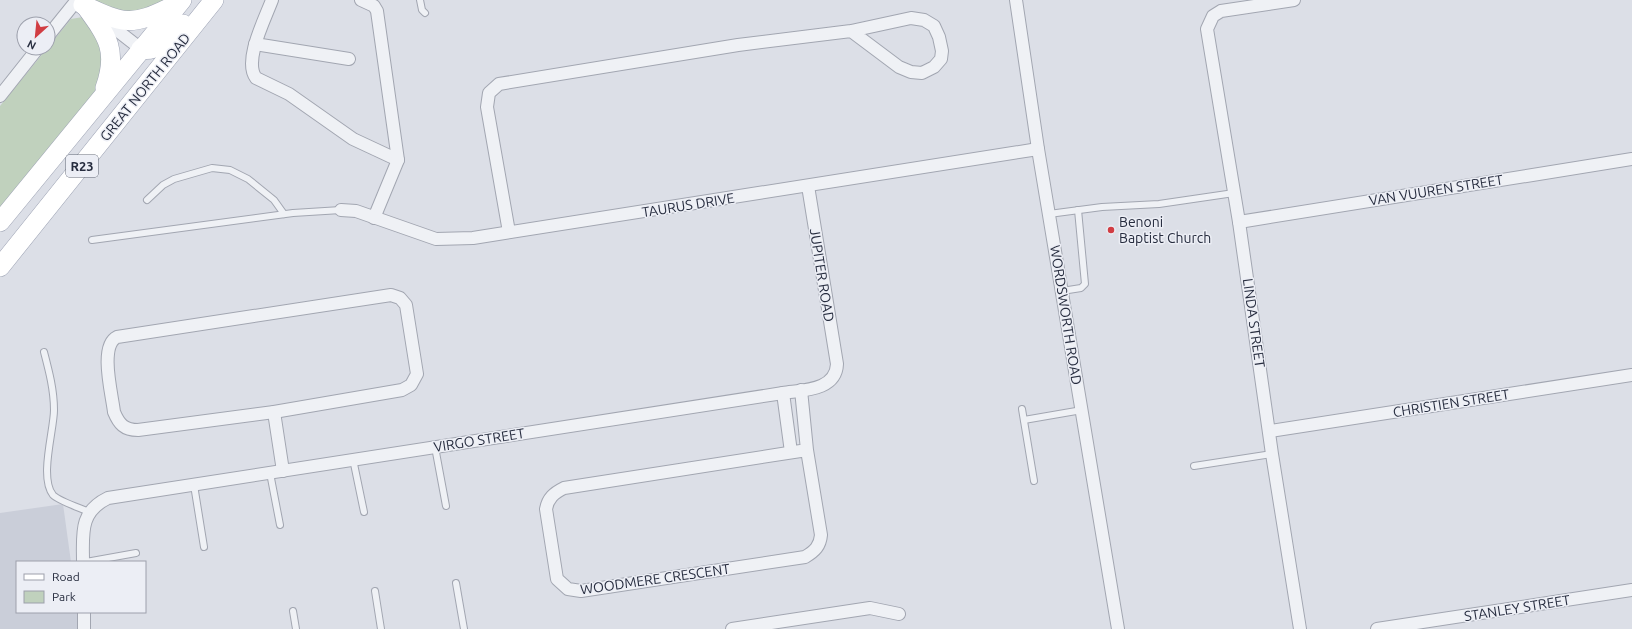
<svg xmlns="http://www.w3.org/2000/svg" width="1632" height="629" font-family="Ubuntu,sans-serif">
  <rect width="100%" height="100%" fill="#dcdfe7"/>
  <polygon fill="#caced9" points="63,504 71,562 17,562 17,612 79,612 81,629 0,629 0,513"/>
  <g fill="#c0d1bd">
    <polygon points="96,0 165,0 141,16 97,3"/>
    <polygon points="83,17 97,25 108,77 0,209 0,106 71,19"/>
  </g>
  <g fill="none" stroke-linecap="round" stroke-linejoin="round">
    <g stroke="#a2a6b1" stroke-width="8">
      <g id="service">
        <polyline points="420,0 422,10 425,13"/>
        <polyline points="147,200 163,185 174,179 212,168 230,170 248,179 274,200 284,214"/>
        <polyline points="1049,214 1102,207 1159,204 1234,193"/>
        <polyline points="92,240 293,213 341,210"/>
        <polyline points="1062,291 1081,288 1085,284 1078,210"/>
        <path d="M44,352C49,371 54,390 54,410C54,430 39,478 53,495C59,501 80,508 89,512"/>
        <polyline points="1022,409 1034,481"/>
        <polyline points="1024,420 1082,410"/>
        <polyline points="435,447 446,506"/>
        <polyline points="353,459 364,512"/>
        <polyline points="1194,466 1272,454"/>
        <polyline points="270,473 280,525"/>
        <polyline points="194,485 204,547"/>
        <polyline points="86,562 136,553"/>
        <polyline points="456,583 464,629"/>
        <polyline points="375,591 381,629"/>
        <polyline points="293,611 296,629"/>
      </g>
    </g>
    <g stroke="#a2a6b1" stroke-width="14">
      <g id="minor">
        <path d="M272,0C265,19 243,61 256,78L289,94L353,139L398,160"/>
        <polyline points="361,0 374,6 377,11 398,160 374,218"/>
        <polyline points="1016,0 1038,149 1118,629"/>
        <polyline points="1294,0 1221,11 1213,16 1207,29 1239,222 1272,454 1300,629"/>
        <polyline points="100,17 141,49"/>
        <polyline points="48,36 77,0"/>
        <polyline points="255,44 349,59"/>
        <polyline points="0,96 38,48"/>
        <polyline points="341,210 356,211 436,239 473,238 1038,149"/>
        <polyline points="1239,222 1632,159"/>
        <polyline points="509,232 487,107 489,93 499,84 738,45 851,31 911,18 924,20 934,26 939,37 942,51 941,59 934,67 922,73 911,72 899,67 851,31"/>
        <path d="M391,295L400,298L406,305L417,374L411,385L402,390L274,412L138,430C124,430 119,424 114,412C112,394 99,346 117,337Z"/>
        <path d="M801,390L807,450L821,535C820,546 815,551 805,557L581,591L568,589L557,579L546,509C548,498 554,493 564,488L807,450"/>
        <polyline points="783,393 791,452"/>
        <polyline points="274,412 283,471"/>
        <polyline points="1270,431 1632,375"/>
        <path d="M83,562C83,534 79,512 108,498L783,393C802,390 836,391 837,364L808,186"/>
        <polyline points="84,612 84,629"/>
        <polyline points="732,629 870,608 899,614"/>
        <polyline points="1377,629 1632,590"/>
      </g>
    </g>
    <g stroke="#9ca2b3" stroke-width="20">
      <g id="primary">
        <path d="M83,5C124,24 131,27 173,6"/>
        <path d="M86,7C108,37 118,51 105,88"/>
        <path d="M141,49C160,53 170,36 183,24"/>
        <polyline points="0,222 182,0"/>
        <polyline points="0,267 214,0"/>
      </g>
    </g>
    <use href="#service" stroke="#eff1f5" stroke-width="6"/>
    <use href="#minor" stroke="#eff1f5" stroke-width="12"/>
    <use href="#primary" stroke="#fff" stroke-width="19"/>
  </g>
  <circle fill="#d13d43" stroke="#eceef5" stroke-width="1.5" cx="1111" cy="230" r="4"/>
  <g text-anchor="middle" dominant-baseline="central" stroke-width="3" stroke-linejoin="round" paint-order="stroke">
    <rect fill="#eceef5" stroke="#616675" stroke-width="1" x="66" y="155" width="32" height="22" rx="3"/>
    <g font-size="13" font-weight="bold" fill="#262c3e">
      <text x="82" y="166">R23</text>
    </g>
    <g font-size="14" fill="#262c3e" stroke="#eceef5">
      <text transform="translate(145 87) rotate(-51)">GREAT NORTH ROAD</text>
      <text transform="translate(1436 190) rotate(-9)">VAN VUUREN STREET</text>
      <text transform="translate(688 205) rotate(-9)">TAURUS DRIVE</text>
      <text transform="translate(822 275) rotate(81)">JUPITER ROAD</text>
      <text transform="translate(1066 315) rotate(81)">WORDSWORTH ROAD</text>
      <text transform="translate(1254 323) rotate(82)">LINDA STREET</text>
      <text transform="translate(1451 403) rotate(-9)">CHRISTIEN STREET</text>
      <text transform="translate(479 440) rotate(-9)">VIRGO STREET</text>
      <text transform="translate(655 579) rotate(-8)">WOODMERE CRESCENT</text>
      <text transform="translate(1517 608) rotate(-9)">STANLEY STREET</text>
    </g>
    <g font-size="14" fill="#262c3e" stroke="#eceef5" text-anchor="start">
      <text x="1119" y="222">Benoni<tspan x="1119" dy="16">Baptist Church</tspan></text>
    </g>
  </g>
  <rect x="16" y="561" width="130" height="52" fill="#eceef5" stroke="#9da0ac"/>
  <rect x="24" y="574" width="20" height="6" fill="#ffffff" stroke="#9da0ac"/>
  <text x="52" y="581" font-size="12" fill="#262c3e">Road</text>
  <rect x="24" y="591" width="20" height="12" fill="#c0d1bd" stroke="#9da0ac"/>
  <text x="52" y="601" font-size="12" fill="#262c3e">Park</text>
  <g transform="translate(36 36) rotate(207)"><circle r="19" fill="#eceef5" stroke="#9da0ac"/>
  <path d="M0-3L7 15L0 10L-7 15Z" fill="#d13d43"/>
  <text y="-6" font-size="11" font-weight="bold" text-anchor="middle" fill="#262c3e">N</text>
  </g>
</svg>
